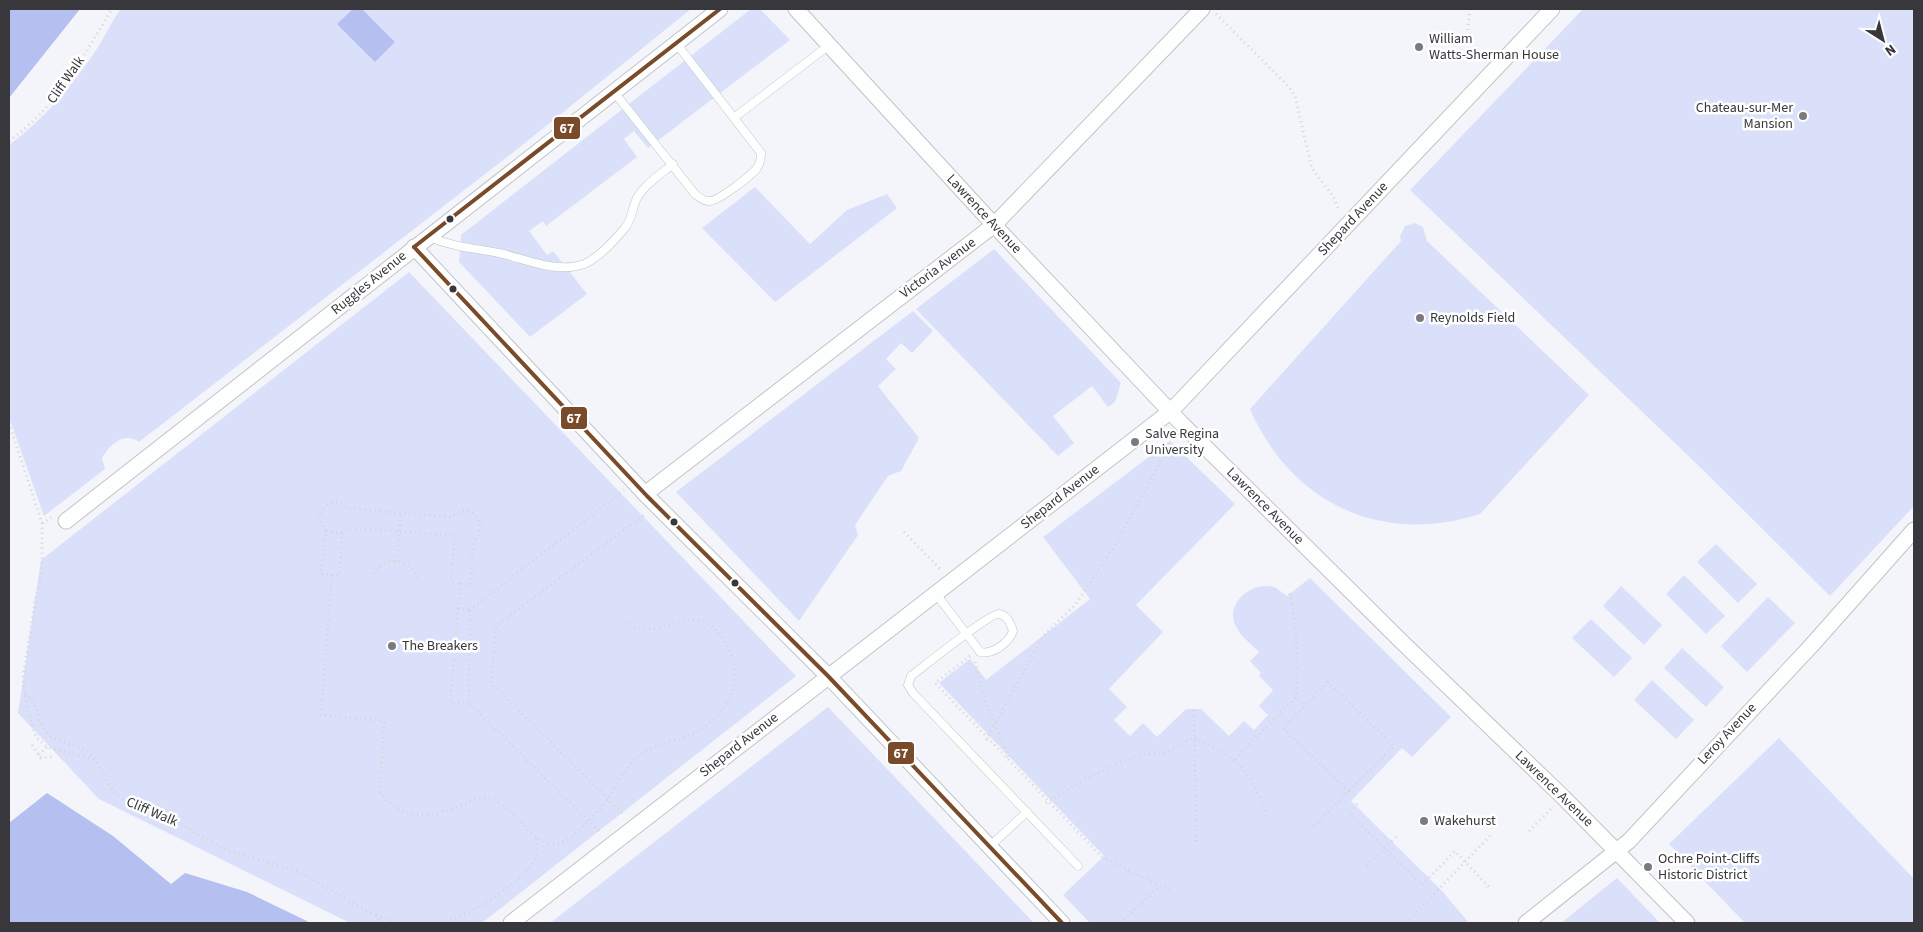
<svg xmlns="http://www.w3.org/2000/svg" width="1923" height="932" font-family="'Source Sans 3',sans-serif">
  <rect width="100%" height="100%" fill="#f4f5fa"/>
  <g fill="#dae0f9">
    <path d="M121,9H691L520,147L139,442C124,431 110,444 102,458L105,469L44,516L9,417V145C44,119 70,88 95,52C104,38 111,22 121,9Z"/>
    <polygon points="751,9 760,9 790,40 648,148 634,131 624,139 637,157 546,226 543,221 529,231 547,255 553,251 587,294 530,337 459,262 461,235"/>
    <polygon points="1583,9 1914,9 1914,506 1830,596 1701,468 1410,190"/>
    <polygon points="755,187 810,244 847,210 887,194 897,208 775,302 702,228"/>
    <path d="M1415,223L1423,227L1427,241L1589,395L1480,514C1381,546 1291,503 1250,409L1401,241L1400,236L1405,226Z"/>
    <polygon points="994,249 1121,383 1115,402 1108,407 1092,386 1053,416 1074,443 1058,456 916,309"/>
    <polygon points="409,272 796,676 482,923 350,923 99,799 18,713 41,560"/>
    <polygon points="913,311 933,331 912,353 901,343 886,359 896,369 878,386 919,438 901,471 888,476 855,525 858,535 799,621 676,492"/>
    <path d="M1170,441L1235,504L1136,605L1163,632L1109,689L1127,707L1114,720L1130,736L1143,723L1157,737L1186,709H1201L1229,736L1244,721L1254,730L1268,715L1259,706L1273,690L1259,676L1261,673L1250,661L1259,652C1250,643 1238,634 1234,622C1228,600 1253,581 1274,587C1278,589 1283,593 1287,596L1310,578L1451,717L1412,757L1402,748L1351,801L1443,892L1469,923H1090L1063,895L1104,856L939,683L970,659L986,680L1090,599L1043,537Z"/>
    <polygon points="1716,544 1757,584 1738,603 1697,562"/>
    <polygon points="1684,575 1725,616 1706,634 1666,594"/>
    <polygon points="1621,586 1662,625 1644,645 1603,606"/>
    <polygon points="1768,597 1795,623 1747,672 1721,646"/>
    <polygon points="1591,619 1632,658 1614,677 1572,638"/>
    <polygon points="1682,648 1724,687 1706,707 1664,668"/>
    <polygon points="1652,680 1694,720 1676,739 1634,700"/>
    <polygon points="828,707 1034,923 550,923"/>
    <polygon points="1779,738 1914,879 1914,923 1745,923 1669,844"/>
    <polygon points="1617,878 1660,923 1561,923"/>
  </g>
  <g fill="#b5bff0">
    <polygon points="9,9 80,9 9,98"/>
    <polygon points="353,9 362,9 395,42 375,62 337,24"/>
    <polygon points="47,793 113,836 171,884 185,873 247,892 311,923 9,923 9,823"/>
  </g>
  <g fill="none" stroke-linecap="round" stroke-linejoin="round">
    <g stroke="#c2c3c7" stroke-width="9">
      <g id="lane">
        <path d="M614,92L695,194C699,197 703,201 709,201C717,202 751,176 757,168C760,164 761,159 761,153L676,43"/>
        <polyline points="735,117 828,46"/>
        <path d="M429,237C454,247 473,248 499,253C526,259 557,274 584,264C599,258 614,241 624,229C632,221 632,208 637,198C645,184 661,174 673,164"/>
        <path d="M936,594L978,649L980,652C992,655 1009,643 1013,631C1011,625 1008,615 999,614C990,613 923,667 911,676L908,685L913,693L1078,866"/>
        <polyline points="989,847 1027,812"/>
      </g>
    </g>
    <g stroke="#c2c3c7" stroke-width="17">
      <g id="street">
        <polyline points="796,9 994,225 1181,423 1403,643 1563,797 1687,923"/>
        <polyline points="414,247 647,496 828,676 1062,923"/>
        <polyline points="645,494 994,225 1202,9"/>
        <polyline points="66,521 720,9"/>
        <polyline points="511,923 1171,411 1552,9"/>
        <polyline points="1526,923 1629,841 1811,646 1914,530"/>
      </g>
    </g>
    <g stroke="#d4d5d6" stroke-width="3" stroke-dasharray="1 4" stroke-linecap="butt">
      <polyline points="1470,9 1467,37 1471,41"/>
      <polyline points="1216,14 1289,87 1295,96 1312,169 1333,196 1339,211"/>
      <path d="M9,141C57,107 82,58 112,9"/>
      <polyline points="9,423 42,523 42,572 36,596 23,677 27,709 36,737 47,747 95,760 114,792 129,804 176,821 223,849 298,871 372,914 384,923"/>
      <polyline points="42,523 52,517"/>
      <polyline points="326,531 342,533"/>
      <polyline points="904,532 942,571"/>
      <polyline points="397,561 401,512"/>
      <path d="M373,574C387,554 411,559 420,582"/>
      <polyline points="332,575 340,575 342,533 349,528 450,535 454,540 451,582 461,584"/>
      <path d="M1290,593C1297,628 1298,661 1296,697"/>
      <path d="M458,609L461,584L470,585L474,542L479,534L480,525L477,517L472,512L465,510L449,517L348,508C335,498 324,501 319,518L326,531L321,574L332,575L321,715L384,721L380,792C409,831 446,811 482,797C515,799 530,851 560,843C573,840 601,809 609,797C617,786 622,772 632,762C653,740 682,743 703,728C735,705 746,669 721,636C698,604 672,631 644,629C638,628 632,625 626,622"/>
      <polyline points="456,639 458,609 470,610"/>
      <polyline points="970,656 935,683 1102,857 1171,891"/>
      <polyline points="454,660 450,702 469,703"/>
      <polyline points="975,662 986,703 1009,759"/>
      <path d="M25,694C41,706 35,721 48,734C63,747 84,741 95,760"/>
      <polyline points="1194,710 1196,841"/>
      <polyline points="986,740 1044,635 1075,605 1116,544 1174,437"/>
      <polyline points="32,745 41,758 52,757"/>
      <polyline points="39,755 47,747"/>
      <polyline points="1235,759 1296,697 1305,705"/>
      <path d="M1046,803L1078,783L1116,764L1138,755L1164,753L1195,737C1241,763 1246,764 1267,814"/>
      <polyline points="1357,804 1349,813 1422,885 1455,851 1489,887"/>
      <polyline points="622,813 491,683 496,626 646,514"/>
      <polyline points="1314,826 1394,746 1328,682 1283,728 1349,792"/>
      <polyline points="599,831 469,703 470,610 624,490"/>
      <polyline points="1529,831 1554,806"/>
      <polyline points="1367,866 1397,836"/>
      <polyline points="376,915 399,923"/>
      <path d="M441,923C466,917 553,871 535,837"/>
      <polyline points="1120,923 1160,886"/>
      <polyline points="1406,923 1490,836"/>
    </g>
    <use href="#lane" stroke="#fdfefe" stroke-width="8"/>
    <use href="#street" stroke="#fdfefe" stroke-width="15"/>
    <g stroke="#fff" stroke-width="8">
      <g id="bus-1">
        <polyline points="414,247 647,496 828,676 1062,923"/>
        <polyline points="414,247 720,9"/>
      </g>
    </g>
    <use href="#bus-1" stroke="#7a4b2a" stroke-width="4"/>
  </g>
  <g fill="#7a7a7e" stroke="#fff" stroke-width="2">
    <circle cx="1419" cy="47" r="5"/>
    <circle cx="1803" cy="116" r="5"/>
    <circle cx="1420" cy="318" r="5"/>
    <circle cx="1135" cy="442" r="5"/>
    <circle cx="392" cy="646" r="5"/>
    <circle cx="1424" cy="821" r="5"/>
    <circle cx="1648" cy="867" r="5"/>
  </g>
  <g fill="#38383c" stroke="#fff" stroke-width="2">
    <circle cx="450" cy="219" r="4.5"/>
    <circle cx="453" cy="289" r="4.5"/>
    <circle cx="674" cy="522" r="4.5"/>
    <circle cx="735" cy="583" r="4.5"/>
  </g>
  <g text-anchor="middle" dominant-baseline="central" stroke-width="5" stroke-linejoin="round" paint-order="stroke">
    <g font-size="14" fill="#38383c" stroke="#fff" text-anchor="start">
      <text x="1429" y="39">William<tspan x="1429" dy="16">Watts-Sherman House</tspan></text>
      <text x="1793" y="108" text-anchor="end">Chateau-sur-Mer<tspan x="1793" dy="16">Mansion</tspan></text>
      <text x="1430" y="318">Reynolds Field</text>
      <text x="1145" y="434">Salve Regina<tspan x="1145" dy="16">University</tspan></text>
      <text x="402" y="646">The Breakers</text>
      <text x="1434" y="821">Wakehurst</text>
      <text x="1658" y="859">Ochre Point-Cliffs<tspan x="1658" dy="16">Historic District</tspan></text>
    </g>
    <g font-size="14" fill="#38383c" stroke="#fff">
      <text transform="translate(66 80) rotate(-55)">Cliff Walk</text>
      <text transform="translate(984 214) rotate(47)">Lawrence Avenue</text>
      <text transform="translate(1353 219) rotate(-47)">Shepard Avenue</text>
      <text transform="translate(938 268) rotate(-37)">Victoria Avenue</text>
      <text transform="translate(369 283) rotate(-39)">Ruggles Avenue</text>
      <text transform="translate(1060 497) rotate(-38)">Shepard Avenue</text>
      <text transform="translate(1265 506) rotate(45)">Lawrence Avenue</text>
      <text transform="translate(1727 734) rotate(-47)">Leroy Avenue</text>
      <text transform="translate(739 745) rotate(-38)">Shepard Avenue</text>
      <text transform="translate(1554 789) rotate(44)">Lawrence Avenue</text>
      <text transform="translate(152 812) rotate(23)">Cliff Walk</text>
    </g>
  </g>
  <g stroke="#fff" stroke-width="2">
    <rect x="553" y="116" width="28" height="24" rx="5" fill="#7a4b2a"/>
    <rect x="560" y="406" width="28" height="24" rx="5" fill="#7a4b2a"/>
    <rect x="887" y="741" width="28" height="24" rx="5" fill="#7a4b2a"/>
  </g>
  <g font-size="14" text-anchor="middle" font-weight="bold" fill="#fff">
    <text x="567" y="133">67</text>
    <text x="574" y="423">67</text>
    <text x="901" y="758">67</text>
  </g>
  <rect width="1923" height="932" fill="none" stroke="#38383c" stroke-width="20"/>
  <g transform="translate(1883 40) rotate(144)" stroke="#ffffff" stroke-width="4" paint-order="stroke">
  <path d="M0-4L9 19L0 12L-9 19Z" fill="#38383c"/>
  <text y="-8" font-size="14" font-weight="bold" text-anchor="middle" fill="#38383c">N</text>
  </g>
</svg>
